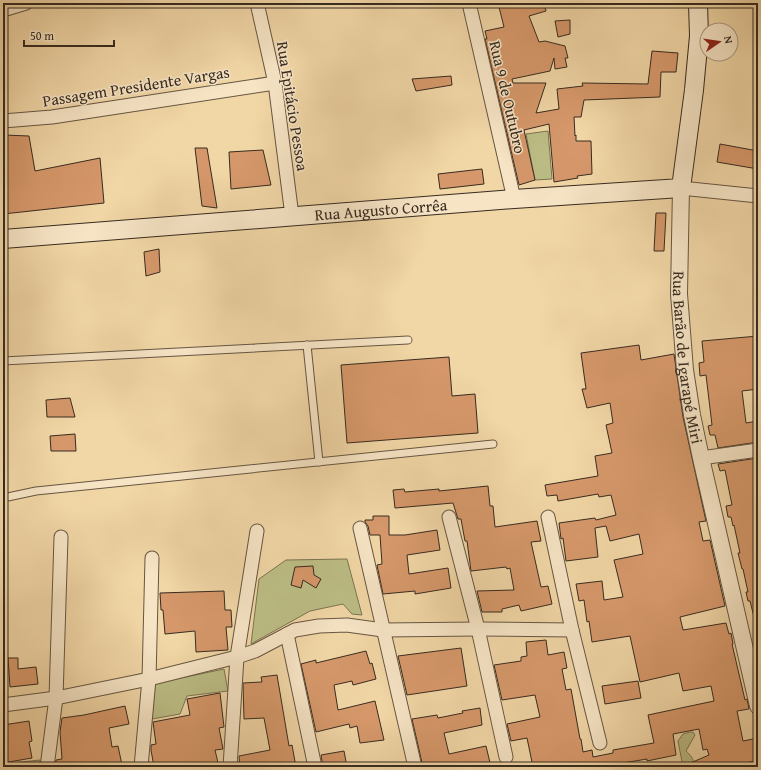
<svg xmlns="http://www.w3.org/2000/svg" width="761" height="770" font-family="'Gentium Book Plus',serif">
  <rect width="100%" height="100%" fill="#f1d6a6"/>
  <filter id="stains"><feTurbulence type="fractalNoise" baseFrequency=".005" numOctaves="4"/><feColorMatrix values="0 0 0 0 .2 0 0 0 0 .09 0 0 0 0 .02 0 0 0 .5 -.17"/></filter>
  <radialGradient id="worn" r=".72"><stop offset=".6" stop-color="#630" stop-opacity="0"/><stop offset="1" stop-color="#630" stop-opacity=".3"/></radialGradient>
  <g fill="#bcbd85" stroke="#7a7452">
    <polygon points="548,131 552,179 535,180 526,134"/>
    <polygon points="347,559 362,615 352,614 343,604 310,611 251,644 259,579 286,560"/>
    <polygon points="224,669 228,691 187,696 180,714 152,719 152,684"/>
    <path d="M690,732H693L695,735L686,751C690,755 694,758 693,764L683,767L678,741L683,734Z"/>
    <polygon points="40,760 39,767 3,767 3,764"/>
  </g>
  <g fill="#d6986a" stroke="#372b20">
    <polygon points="520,3 544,3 546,11 529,16 539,42 545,41 565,46 568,58 565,58 567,67 555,69 554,58 550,71 512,79 513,83 546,83 536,113 559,109 557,89 583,86 582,83 648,84 652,51 678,53 676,72 661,72 660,97 584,100 581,117 574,117 575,136 576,135 576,141 591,141 592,174 577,176 578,178 554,182 549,124 524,130 535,180 519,185 485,39 487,39 485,31 504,27 499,7"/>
    <polygon points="570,20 570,34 558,37 555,21"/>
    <polygon points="451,76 452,85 416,91 412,79"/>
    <polygon points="3,135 29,136 35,171 100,158 104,203 3,214"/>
    <polygon points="720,144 758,151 758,169 717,162"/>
    <polygon points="195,148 207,148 217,208 202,206"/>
    <polygon points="263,150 271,185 231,189 229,152"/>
    <polygon points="482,169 484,184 440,189 438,174"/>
    <polygon points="656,213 666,213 664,251 654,251"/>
    <polygon points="159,249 160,272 146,276 144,252"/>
    <polygon points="758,336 758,389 742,391 746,423 758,421 758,442 718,448 715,435 710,435 708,426 712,425 706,375 700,376 699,363 704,362 702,341"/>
    <polygon points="639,345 641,360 674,354 683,417 706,521 699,522 703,541 710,540 725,606 680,617 683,630 726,623 729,634 731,633 733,644 732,644 745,700 747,699 749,709 737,711 743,741 758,738 758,760 732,767 681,767 709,755 707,749 703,750 699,729 673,734 676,755 647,761 647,759 599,767 533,767 527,738 511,741 507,724 540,717 535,695 502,700 494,665 521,661 521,657 527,656 526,642 546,640 548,655 564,652 567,668 562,669 566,690 571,689 580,739 581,739 583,752 592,750 593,757 613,753 613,750 654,743 648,715 714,701 711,686 683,691 679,673 640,682 630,636 592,642 589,621 587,622 584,600 579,601 576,584 602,581 604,600 623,597 614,560 643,554 639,534 610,541 606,526 595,528 598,557 566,561 563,538 561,539 559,523 595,518 596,520 616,515 611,495 599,497 598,494 558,501 557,495 547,496 545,485 598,476 595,456 612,453 606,425 613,423 610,403 587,408 582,389 586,389 581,353"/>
    <polygon points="449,357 452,396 475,394 478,433 347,443 341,365"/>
    <polygon points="70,398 75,417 47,417 46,400"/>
    <polygon points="75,434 76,451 51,451 50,436"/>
    <polygon points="758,458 758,617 754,617 750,601 748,601 746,592 748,592 743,569 742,569 738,553 740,553 734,525 733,526 731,517 728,517 726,506 732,505 725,470 720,471 718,464"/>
    <polygon points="488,486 490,506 493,506 495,527 537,521 541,541 531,542 541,587 548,586 552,604 521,611 519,605 502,609 502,612 482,612 477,591 514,590 510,568 507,569 506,567 471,571 467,541 465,541 461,519 458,519 453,503 395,508 393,490 404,489 405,492 439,489 439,491"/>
    <polygon points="373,516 389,516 389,535 405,535 437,530 440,550 407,555 409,574 448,568 451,588 415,594 415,591 383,594 377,565 382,564 380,535 370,535 368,526 365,522 365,520 373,520"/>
    <polygon points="313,566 314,575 321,579 316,588 303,580 301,588 291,585 295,567"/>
    <polygon points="224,591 225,610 231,610 232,627 226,627 228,650 196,652 195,631 165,634 163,610 161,610 160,593"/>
    <polygon points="461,648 467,686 407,695 398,656"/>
    <polygon points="366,651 370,664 372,663 376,679 353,685 352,681 334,685 338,710 375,701 384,740 360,743 357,726 350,728 349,724 316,732 301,664 316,660 316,663"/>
    <polygon points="8,658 18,658 18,669 36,667 38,684 10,687"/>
    <polygon points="277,675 289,746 292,745 296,767 240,767 239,756 270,750 264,718 244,719 243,683 262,682 261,677"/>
    <polygon points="638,681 641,698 605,704 602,686"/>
    <polygon points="220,693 224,727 219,728 223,749 215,750 219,767 154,767 151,750 151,745 156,744 153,722 190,715 187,699"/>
    <polygon points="125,706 129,724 109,728 112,747 118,746 122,765 114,767 55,767 56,760 62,759 60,732 62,718 84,715"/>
    <polygon points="480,708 482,725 444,733 449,754 486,746 491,767 423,767 412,719 437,715 438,718 463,713 462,711"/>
    <polygon points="29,721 32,741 29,742 32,758 3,763 3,725"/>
    <polygon points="344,751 347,767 323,767 321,755"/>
  </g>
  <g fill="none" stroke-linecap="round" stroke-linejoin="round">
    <g stroke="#665642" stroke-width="9">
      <g id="service">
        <polyline points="307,345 319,462"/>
        <polyline points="3,361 408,340"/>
        <polyline points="3,498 36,491 493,444"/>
      </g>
    </g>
    <g stroke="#665642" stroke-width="15">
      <g id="minor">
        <polyline points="257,3 275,83 292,216"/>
        <polyline points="469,3 514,199"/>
        <polyline points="3,10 26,3"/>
        <polyline points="3,121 52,117 275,83"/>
        <polyline points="681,188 758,196"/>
        <polyline points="701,458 758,450"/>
        <polyline points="449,517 478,629 506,757"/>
        <polyline points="548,517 572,630 600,743"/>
        <polyline points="360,528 415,767"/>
        <polyline points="287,634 315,767"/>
        <polyline points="3,705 56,698 149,679 237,657 255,651 295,630 319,626 347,625 383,630 478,629 572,630"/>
        <polyline points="47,767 56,698 61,537"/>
        <polyline points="141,767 149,679 152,558"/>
        <polyline points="230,767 237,657 257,531"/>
      </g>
    </g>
    <g stroke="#665642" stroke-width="18">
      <g id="tertiary">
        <path id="s1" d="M681,188L679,294L685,370L692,415L701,458L758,706"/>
      </g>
    </g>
    <g stroke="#372b20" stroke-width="20">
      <g id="secondary">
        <path id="s2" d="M3,239L514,199L681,188L694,90L699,36L698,3"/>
      </g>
    </g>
    <use href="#service" stroke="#f6e4c5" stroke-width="7"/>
    <use href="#minor" stroke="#f6e4c5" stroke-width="13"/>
    <use href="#tertiary" stroke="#f6e4c5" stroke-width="16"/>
    <use href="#secondary" stroke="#f6e4c5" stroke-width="18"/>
  </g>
  <g text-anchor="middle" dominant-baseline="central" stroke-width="3" stroke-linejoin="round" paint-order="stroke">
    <g font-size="16" fill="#372b20" stroke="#f6e4c5">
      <text transform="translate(136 86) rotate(-9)">Passagem Presidente Vargas</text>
      <text transform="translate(508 97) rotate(77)">Rua 9 de Outubro</text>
      <text transform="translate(293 106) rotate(81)">Rua Epitácio Pessoa</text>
      <text stroke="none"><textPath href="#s2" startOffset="379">Rua Augusto Corrêa</textPath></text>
      <text stroke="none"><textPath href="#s1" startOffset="170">Rua Barão de Igarapé Miri</textPath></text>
    </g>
  </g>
  <rect width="761" height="770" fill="none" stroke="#f1d6a6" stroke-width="16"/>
  <rect x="4" y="4" width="753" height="762" fill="none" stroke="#372b20" stroke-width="2"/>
  <rect x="8" y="8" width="745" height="754" fill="none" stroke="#372b20"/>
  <g transform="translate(719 42) rotate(77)"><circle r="19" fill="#f6e4c5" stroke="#aa9a83"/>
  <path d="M0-3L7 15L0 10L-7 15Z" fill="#8f2418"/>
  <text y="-6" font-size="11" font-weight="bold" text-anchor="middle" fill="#372b20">N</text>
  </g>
  <path d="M24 40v6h90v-6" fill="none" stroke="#372b20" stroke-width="2"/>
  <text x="30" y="40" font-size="12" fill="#372b20" stroke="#f6e4c5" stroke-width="3" paint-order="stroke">50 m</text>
  <rect width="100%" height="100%" filter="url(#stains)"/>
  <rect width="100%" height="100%" fill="url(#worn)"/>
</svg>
